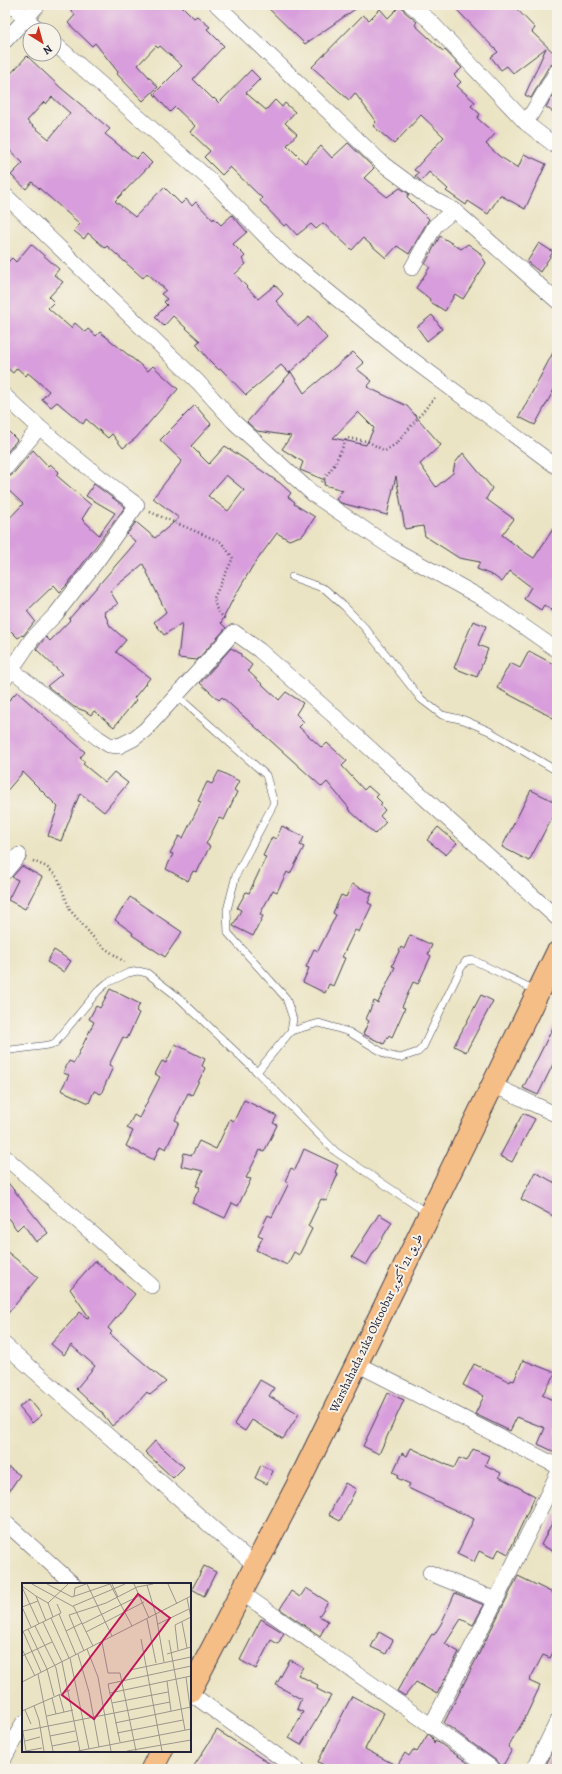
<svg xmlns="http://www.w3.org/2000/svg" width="562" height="1774" font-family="Alegreya,Amiri,serif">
  <rect width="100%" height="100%" fill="#f7f3e8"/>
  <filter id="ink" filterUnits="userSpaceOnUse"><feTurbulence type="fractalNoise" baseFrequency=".025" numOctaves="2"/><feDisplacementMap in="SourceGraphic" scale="8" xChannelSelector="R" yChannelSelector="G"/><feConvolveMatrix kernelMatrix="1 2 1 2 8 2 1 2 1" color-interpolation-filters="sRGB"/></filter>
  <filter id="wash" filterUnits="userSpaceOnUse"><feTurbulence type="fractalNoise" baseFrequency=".012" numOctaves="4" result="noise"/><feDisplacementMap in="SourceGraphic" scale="16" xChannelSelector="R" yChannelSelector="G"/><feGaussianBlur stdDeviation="0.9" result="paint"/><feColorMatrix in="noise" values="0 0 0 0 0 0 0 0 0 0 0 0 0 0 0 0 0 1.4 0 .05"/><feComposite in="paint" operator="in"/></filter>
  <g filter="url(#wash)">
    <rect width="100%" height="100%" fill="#ebe4c4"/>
    <g id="blocks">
      <g fill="#d89ddc" fill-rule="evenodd">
        <polygon points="67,5 181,5 194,18 197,16 210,27 207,29 224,46 193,79 213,99 214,98 219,103 251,70 260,79 246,93 266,110 275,100 282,107 285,103 295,112 285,123 297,134 287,145 305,163 321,146 332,158 348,143 374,168 364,178 387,197 400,188 409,194 407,197 429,219 409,254 397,246 386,258 363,238 352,250 323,223 316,229 311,224 297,235 287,224 284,226 260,201 262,198 230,167 222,175 204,157 210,151 190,132 195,126 175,107 170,112 154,94 182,66 160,46 158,48 156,46 138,65 158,87 143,101 117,74 118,72 95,43 92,46 68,23 75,15"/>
        <polygon points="265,5 361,5 305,44"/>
        <polygon points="401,5 405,12 417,22 415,25 443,51 445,50 462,68 454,75 461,82 457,86 475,102 471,106 480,114 477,118 495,134 486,144 499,156 518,168 524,154 546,164 525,209 500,195 488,214 468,201 466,205 446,191 448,189 429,172 421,181 415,176 419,173 414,170 444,137 421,115 394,144 373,126 376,122 355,93 349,100 312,67 363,15 369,20 380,9 388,18"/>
        <polygon points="452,5 513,5 535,28 532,32 557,56 557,62 549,66 531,98 525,95 546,48 513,73 507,66 501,70 491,57 498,52"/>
        <path d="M27,56L61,88L110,129L105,134L136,159L142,153L152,163L115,201L135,217L164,187L181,204L186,199L192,206L196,202L213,220L214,218L221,225L232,215L247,232L233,244L245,256L242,259L246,264L235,274L258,299L275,285L283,294L276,301L298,326L309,317L327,338L289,373L281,365L246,395L221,369L219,370L209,360L196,344L200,341L173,316L164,326L155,317L167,305L164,302L167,299L161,294L166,290L147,273L143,278L107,246L105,248L88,233L84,239L74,231L80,224L32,182L26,189L11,175L23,163L5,146V80ZM52,97L70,113L49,139L27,121L44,102L46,104Z"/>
        <polygon points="557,89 557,115 546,107"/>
        <polygon points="440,236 461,249 468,244 479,252 486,263 463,299 455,294 445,311 429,301 430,299 416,288 430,267 425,264"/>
        <polygon points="539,243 553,252 540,272 527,262"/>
        <polygon points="31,244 59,269 54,275 63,282 49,297 54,302 48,308 71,328 75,323 85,332 88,329 96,336 100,332 148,371 153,366 178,389 136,438 123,448 112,434 108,438 86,419 83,424 57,402 51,407 42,399 49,391 28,373 26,376 17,368 13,373 5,366 5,265 12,258 16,262"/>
        <polygon points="432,315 442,329 427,341 417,327"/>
        <polygon points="557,345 557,384 535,425 519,417"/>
        <path d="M353,352L364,363L357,369L372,381L367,387L407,406L441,445L420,464L436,487L453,473L455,463L463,453L492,488L486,499L514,519L502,535L526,553L534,558L557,523V614L544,605L541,610L524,599L531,587L510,571L502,582L494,576L477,569L480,562L459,558L425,536L423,526L405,529L396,476L387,515L341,503L336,499L343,490L324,485L325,480L300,470L303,462L282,449L291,436L257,431L247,422L291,372L304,393ZM358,412L374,428L366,445L333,438Z"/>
        <path d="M195,405L211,424L191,446L209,464L225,446L280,483L291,493L288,497L295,502L294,504L315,517L303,535L289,540L277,533L252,567L232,601L221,623L226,628L197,660L178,658L182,623L164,635L154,622L166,612L143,564L110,591L118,604L104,612L110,626L126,640L116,652L150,678L134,698L136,700L114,727L94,711L91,715L85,711L74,707L47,686L62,674L36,649L46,637L50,641L70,620L69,619L136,542L127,534L136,522L155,538L179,518L153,498L182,461L160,440ZM226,475L244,490L228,511L208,496Z"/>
        <polygon points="5,428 17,440 5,455"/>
        <polygon points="33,450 48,466 50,464 59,472 56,475 91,505 82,519 99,535 115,513 86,496 94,484 125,507 67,585 60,592 54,585 27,611 35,621 23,636 22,635 18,638 5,625 5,523 23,504 5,487 5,478 12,475"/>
        <polygon points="473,621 486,626 478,645 488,649 477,677 454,668"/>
        <polygon points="231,648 241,654 241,656 252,665 248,671 279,700 286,692 303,703 296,714 304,722 299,727 322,748 327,743 347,761 342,766 364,790 368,786 378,795 376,797 382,803 380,805 385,810 380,816 386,822 375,834 348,809 349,808 327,782 322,787 222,697 219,700 200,683"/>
        <polygon points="529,651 557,666 557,720 497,688 510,663 520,668"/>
        <polygon points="17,692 85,752 80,758 85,762 83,764 105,782 114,772 128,783 104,812 80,793 61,841 48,836 58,807 23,772 5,793 5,704"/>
        <polygon points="219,771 239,781 234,790 237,792 224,820 219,818 206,844 210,846 197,872 193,871 188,881 166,869 173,854 170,853 179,836 183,838 201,802 198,801 207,782 212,784"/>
        <polygon points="531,790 557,803 557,808 529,861 502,847"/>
        <polygon points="282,826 304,837 300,845 304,847 290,874 287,872 277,892 273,890 260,914 263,916 253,936 233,926 241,910 237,908 246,892 249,893 266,857 263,856 272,837 276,839"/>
        <polygon points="438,827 457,843 446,855 427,840"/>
        <polygon points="22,866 42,877 25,909 8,900 18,880 12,877"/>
        <polygon points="352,884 372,893 368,903 372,905 359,932 355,930 342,957 345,958 333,986 329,984 325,993 303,982 309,968 306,967 314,949 318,951 336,915 333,913 341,895 346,897"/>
        <polygon points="130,897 182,932 165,957 132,935 133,933 115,920"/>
        <polygon points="410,935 432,945 428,954 431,956 418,984 413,982 402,1007 405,1008 392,1037 389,1035 384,1044 363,1034 369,1021 366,1019 374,1001 378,1003 395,967 392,966 401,947 404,949"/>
        <polygon points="54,950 71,961 64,972 47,962"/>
        <polygon points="110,989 140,1004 136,1011 139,1013 127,1039 123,1037 109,1065 113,1067 101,1094 94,1091 89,1103 61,1090 69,1075 63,1073 69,1061 74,1063 94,1022 89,1019 96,1006 100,1008"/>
        <polygon points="481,995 493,1001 466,1052 454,1046"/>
        <polygon points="557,1019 557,1056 538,1095 523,1088"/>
        <polygon points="175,1044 205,1059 202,1066 205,1068 192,1095 188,1093 175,1120 179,1122 166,1149 160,1146 154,1160 126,1146 133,1131 127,1128 134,1115 139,1118 160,1077 155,1074 162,1061 166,1063"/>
        <polygon points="244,1100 277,1116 273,1123 277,1125 264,1152 260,1150 246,1178 251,1179 238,1206 232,1203 225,1218 192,1203 200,1187 196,1186 203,1171 181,1166 184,1153 192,1155 199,1141 216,1149 230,1119 234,1121"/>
        <polygon points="523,1113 535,1119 512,1162 500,1156"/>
        <polygon points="304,1149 338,1165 335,1172 338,1174 326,1201 321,1199 308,1226 312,1229 299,1255 294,1252 287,1265 256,1250 263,1237 258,1235 268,1215 272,1217 289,1183 285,1181 291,1168 295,1170"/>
        <polygon points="535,1172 557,1184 557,1218 521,1199"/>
        <polygon points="5,1179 48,1233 36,1242 23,1224 17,1230 5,1214"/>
        <polygon points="379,1214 392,1222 366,1265 352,1257"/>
        <polygon points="5,1250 38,1277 5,1317"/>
        <polygon points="95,1261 135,1294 108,1328 112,1332 110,1334 166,1382 150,1395 147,1392 130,1411 112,1426 102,1413 76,1389 95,1366 71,1345 64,1355 51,1344 80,1312 87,1318 89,1317 70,1289"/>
        <polygon points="523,1360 556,1373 542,1395 557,1402 557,1453 538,1444 545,1428 517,1417 510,1431 475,1414 484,1396 463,1385 474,1364 510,1382 511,1380 514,1381"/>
        <polygon points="260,1380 274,1388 269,1396 299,1414 283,1439 252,1420 245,1431 234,1424"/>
        <polygon points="388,1393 404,1400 379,1454 363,1446"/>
        <polygon points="29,1399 42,1415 32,1423 19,1407"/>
        <polygon points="155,1441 184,1467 173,1478 145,1452"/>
        <polygon points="411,1448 454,1468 459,1458 467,1461 473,1449 489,1456 485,1465 501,1473 499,1477 535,1496 508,1554 499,1549 494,1558 479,1551 474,1562 457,1554 474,1519 408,1488 410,1484 397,1478 399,1475 393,1472 402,1453 407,1456"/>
        <polygon points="5,1465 20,1475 5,1497"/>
        <polygon points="261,1465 273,1471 267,1484 255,1478"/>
        <polygon points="345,1483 356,1489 340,1521 329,1515"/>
        <polygon points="557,1513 557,1553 541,1545"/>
        <polygon points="204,1566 216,1572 204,1596 192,1589"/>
        <polygon points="518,1576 557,1595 557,1645 550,1658 543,1655 529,1681 540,1686 525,1718 508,1747 512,1750 502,1767 498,1762 444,1723"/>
        <polygon points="306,1588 328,1602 319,1616 328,1621 320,1636 280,1609 291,1591 300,1597"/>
        <polygon points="455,1593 484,1605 473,1625 461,1619 445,1644 459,1652 437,1694 416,1682 405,1696 397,1691 432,1634 434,1635 441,1624"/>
        <polygon points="261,1619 284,1633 278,1644 271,1640 256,1669 240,1660"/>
        <polygon points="379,1632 393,1640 386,1654 371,1647"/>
        <polygon points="290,1660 303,1667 298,1675 318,1685 317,1689 331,1696 301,1745 289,1738 303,1712 297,1709 301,1699 276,1685"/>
        <polygon points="352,1696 384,1713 365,1749 397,1766 405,1753 409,1756 413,1750 417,1752 428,1734 432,1737 434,1743 435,1740 471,1765 469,1769 332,1769 318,1762"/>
        <polygon points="217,1730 278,1769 192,1769"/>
        <polygon points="557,1742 557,1769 544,1769"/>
      </g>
    </g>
  </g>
  <g filter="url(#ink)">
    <use href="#blocks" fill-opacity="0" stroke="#403f50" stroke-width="1"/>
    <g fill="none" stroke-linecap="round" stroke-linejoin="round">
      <g stroke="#403f50" stroke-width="8">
        <g id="service">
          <polyline points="292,577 325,589 345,607 365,628 421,699 442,715 464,720 489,731 557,771"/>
          <polyline points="176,695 266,775 274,803 236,875 227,910 228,933 286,998 293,1019 291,1031"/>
          <polyline points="5,1052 11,1050 49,1045 55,1043 98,991 107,983 128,973 138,971 147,973 178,997 257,1072 336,1152 427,1213"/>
          <polyline points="257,1072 291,1031 319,1023 349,1032 387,1055 400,1058 418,1052 423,1047 461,968 466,961 473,960 537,991"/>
        </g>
      </g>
      <g stroke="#403f50" stroke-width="16">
        <g id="minor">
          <polyline points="11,5 39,30"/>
          <polyline points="217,5 383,164 422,193 454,210 557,301"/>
          <polyline points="411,5 430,21 526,123 557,147"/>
          <polyline points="5,41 38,5"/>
          <polyline points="54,43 209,179 286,257 402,352 557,467"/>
          <polyline points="526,123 557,71"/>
          <polyline points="5,195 198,382 234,422 314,495 395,550 487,601 557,650"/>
          <polyline points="412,268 435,226 454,210"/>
          <path d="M5,396C47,436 91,471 137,505L97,561L56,614L32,639L5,679"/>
          <polyline points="5,469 39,428"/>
          <polyline points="5,660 11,669 98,738 109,745 119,746 133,739 145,730 234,632 259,650 342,723 557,918"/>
          <polyline points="5,872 19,855"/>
          <polyline points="491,1084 557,1115"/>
          <polyline points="5,1157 152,1286"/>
          <polyline points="5,1345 256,1566"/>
          <polyline points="357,1364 557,1466"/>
          <polyline points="5,1522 73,1584"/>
          <polyline points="430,1573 496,1600"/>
          <polyline points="242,1593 493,1769"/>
          <polyline points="190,1693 296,1769"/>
          <polyline points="431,1726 496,1600 557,1475"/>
          <polyline points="5,1757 23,1723"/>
          <polyline points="534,1769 557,1722"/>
        </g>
      </g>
      <g stroke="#403f50" stroke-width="24">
        <g id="primary">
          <polyline points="190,1691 299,1482 557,953"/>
          <polyline points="152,1769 161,1751"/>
        </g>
      </g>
      <g stroke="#403f50" stroke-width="2.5" stroke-dasharray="1 3" stroke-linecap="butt">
        <polyline points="322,482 334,465 347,438 367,441 385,451 397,443 436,396"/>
        <polyline points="150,512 221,542 233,558 214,598 216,608 226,621"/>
        <polyline points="33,861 47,867 58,878 70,910 99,944 126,963"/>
      </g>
      <use href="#service" stroke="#fff" stroke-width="7"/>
      <use href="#minor" stroke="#fff" stroke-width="15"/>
      <use href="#primary" stroke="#f6be87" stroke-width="22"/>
    </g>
  </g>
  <g text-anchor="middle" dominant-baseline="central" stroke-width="4" stroke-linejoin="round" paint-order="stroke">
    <g font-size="12" fill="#22223b" stroke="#f7f3e8">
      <text transform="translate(376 1323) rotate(-64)">Warshahada 21ka Oktoobar طريق 21 أكتوبر</text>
    </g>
  </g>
  <g transform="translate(22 1583)">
    <rect width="169" height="169" fill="#ebe4c4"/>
    <path fill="none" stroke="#9b968d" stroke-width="1" d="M10,1L52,24L71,63M25,1L50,14L88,1M65,1L90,53M88,1L110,43M90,1L96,14M112,1L127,35M146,1L155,21M125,2L134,32L142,79M0,3L14,13L24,38M0,4L17,41M14,13L26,20M52,13L53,5L64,1M165,15L169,35M51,23L103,1M0,24L9,44M0,24L16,18M37,31L54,72M31,34L39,30L35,21M29,35L47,75M125,36L134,80M21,39L40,79L58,168M160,39L165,65M60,41L119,12M136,41L167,26M13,43L34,85L39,110M0,46L19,89M6,46L25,86M44,48L60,40M0,49L31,34L26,20L46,1M64,49L122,19M119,56L140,168M147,57L163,147M80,59L86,90H98L114,168M0,66L13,93M65,66L76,94L89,168M156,67L153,42L169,34M62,68L47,32L84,20L115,4L131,1M56,71L67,109L77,164M145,71L169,64M0,73L30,59M48,75L67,166M25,86L32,113M108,87L169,74M16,91L31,168M164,94L169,132M145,98L149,128M0,99L169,13M88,110L169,93M37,111L42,129M30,115L34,131M90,120L146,109M12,123L17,137L22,168M3,127L9,141M0,128L48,107M25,133L51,127M93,140L169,124M0,143L4,168M1,148L148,119M95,150L161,137M28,153L53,148M3,158L18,154M98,159L86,101L169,83M30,163L55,158M4,168L20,165M56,168L169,146M105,168L169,157"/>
    <path fill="#c2185b" fill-opacity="0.15" stroke="#c2185b" stroke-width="2" d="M116,11L148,35L72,136L40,112Z"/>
    <rect width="169" height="169" fill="none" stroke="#22223b" stroke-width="2"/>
  </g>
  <rect width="562" height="1774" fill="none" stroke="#f7f3e8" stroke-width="20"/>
  <g transform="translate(42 42) rotate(143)"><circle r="19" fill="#f7f3e8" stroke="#a29fa3"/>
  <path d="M0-3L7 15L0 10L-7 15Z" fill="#c8321e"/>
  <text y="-6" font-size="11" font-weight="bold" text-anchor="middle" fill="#22223b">N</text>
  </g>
</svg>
